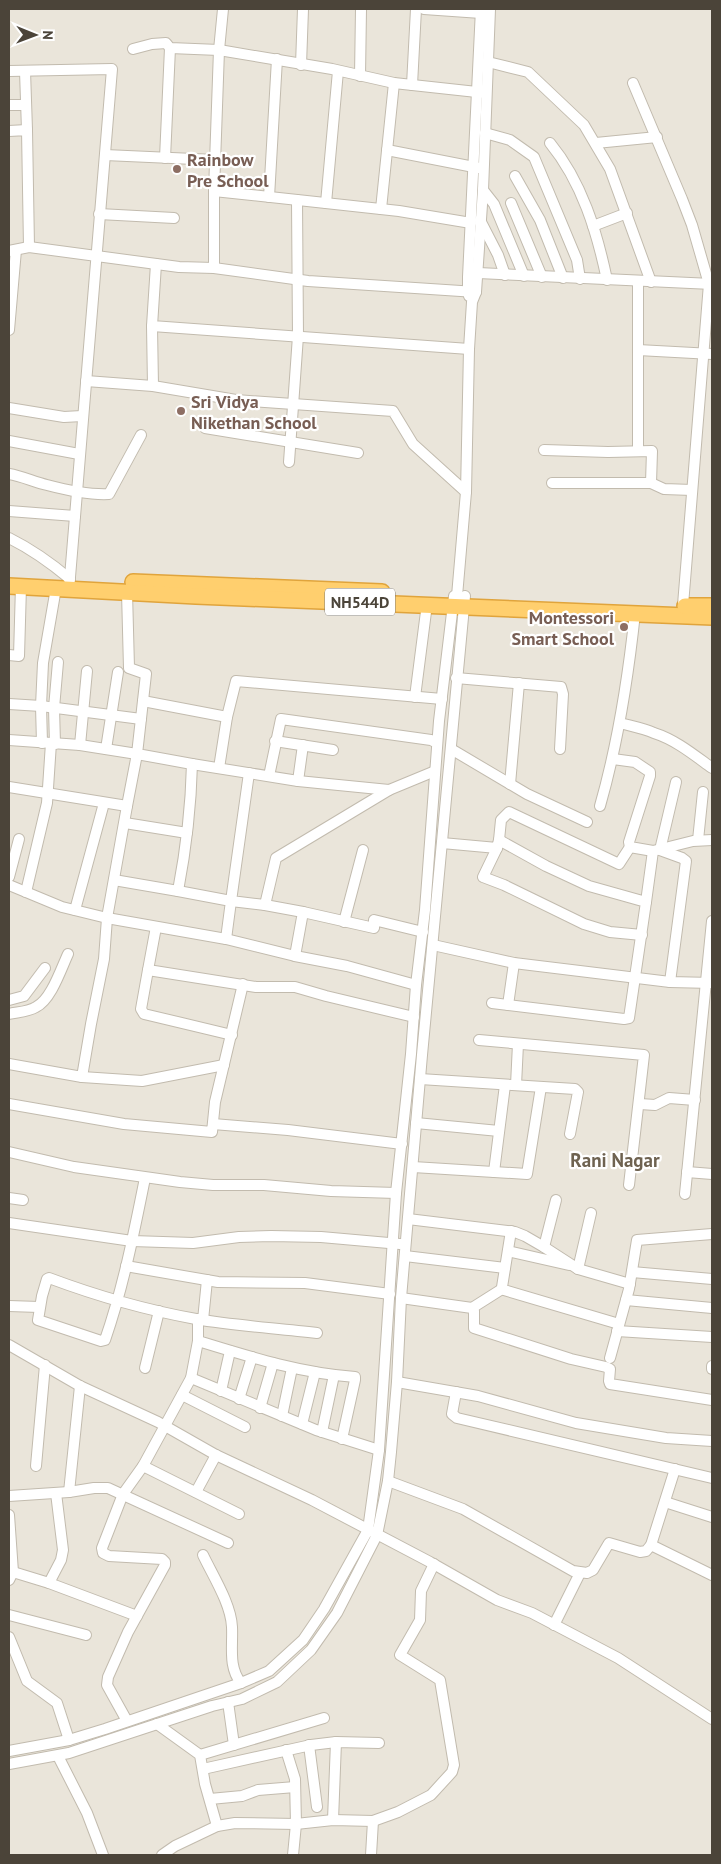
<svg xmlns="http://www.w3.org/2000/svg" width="721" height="1864" font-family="'PT Sans',sans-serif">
  <rect width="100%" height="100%" fill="#f6f3ec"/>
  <rect fill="#eae5da" x="9" y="9" width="703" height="1846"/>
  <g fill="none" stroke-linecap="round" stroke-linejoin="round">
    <g stroke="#c2bbae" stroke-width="12">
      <g id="minor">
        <polyline points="424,9 481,13"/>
        <polyline points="133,49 152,44 166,43 170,48 219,50 332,69 394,83 486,93"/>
        <polyline points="488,62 528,72 584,125 610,169 651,282"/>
        <polyline points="301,65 303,9"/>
        <polyline points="9,71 112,69 69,589"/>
        <polyline points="25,71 27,130"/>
        <polyline points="360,76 361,9"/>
        <polyline points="633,83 682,199 692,225 709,284 683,605"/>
        <polyline points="412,85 416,9"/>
        <polyline points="9,105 26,105"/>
        <polyline points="9,131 27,130 29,247"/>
        <polyline points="485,133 510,140 534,157 577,260 580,279"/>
        <path d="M550,143C582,182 597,232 607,280"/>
        <polyline points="596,143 657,137"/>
        <polyline points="387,150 479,168"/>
        <polyline points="105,155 216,160"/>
        <polyline points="165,158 170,48"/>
        <polyline points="515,176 540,220 563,278"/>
        <polyline points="483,190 494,204 524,276"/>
        <polyline points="214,191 399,211 471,223"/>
        <polyline points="269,197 277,59"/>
        <polyline points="326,203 338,71"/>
        <polyline points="511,203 542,277"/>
        <polyline points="381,209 394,83"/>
        <polyline points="99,214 174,218"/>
        <polyline points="480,220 498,255 505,275"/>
        <polyline points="593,226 627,213"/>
        <polyline points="9,251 29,247 179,267 214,268 308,281 476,292"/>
        <polyline points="156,264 152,326 469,349"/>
        <polyline points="214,268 214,191 219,50 223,9"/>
        <polyline points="478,273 712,284"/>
        <polyline points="638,282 638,450"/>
        <polyline points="469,296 468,292 468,277 481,9"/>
        <polyline points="152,326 153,386"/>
        <polyline points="9,330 16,250"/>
        <polyline points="638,350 712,354"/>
        <polyline points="86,381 153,386 236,400 393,411 413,444 466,492"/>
        <polyline points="9,408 64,417 82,416"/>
        <polyline points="205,428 358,453"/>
        <polyline points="9,441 79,454"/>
        <polyline points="544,450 608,452 652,451 651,483"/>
        <polyline points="289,462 298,336 297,200"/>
        <path d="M9,474C22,476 34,482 47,485C66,490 90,495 109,494L141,435"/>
        <polyline points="552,483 651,483 664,489 692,490"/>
        <polyline points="9,511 75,516"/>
        <path d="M9,538C31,549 51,563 70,579"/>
        <polyline points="457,596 466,492 469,349 472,302 476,292 483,190 490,9"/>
        <polyline points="9,655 19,656 21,586"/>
        <polyline points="456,678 561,687 563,694 560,749"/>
        <polyline points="415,697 427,604"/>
        <polyline points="143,701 227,717"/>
        <polyline points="9,704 41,706 141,719"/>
        <path d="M620,723C631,726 643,728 654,733C676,740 694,755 712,768"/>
        <polyline points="9,740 80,745 137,754 127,806 9,787"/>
        <polyline points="275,741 333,750"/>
        <polyline points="42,743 41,706 43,663 56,588"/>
        <polyline points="55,744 54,708 58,662"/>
        <polyline points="80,745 87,671"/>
        <polyline points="106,749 118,672"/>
        <polyline points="451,749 527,794 587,822"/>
        <polyline points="613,759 635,762 650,772 650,776 629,842 630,847 653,851"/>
        <polyline points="192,764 298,781 389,790 435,771"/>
        <polyline points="219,768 227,717 236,681 442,699"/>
        <polyline points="249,773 231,901 265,905"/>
        <polyline points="269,776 281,719 431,740 437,743"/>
        <polyline points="298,781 303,745"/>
        <polyline points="510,784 519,683"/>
        <polyline points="389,790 276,858 265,905 303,912 295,956 347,966 416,985"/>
        <path d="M600,806C618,743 628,679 635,613"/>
        <polyline points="125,823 187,833"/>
        <polyline points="499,840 501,820 509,812 619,864 630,847"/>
        <polyline points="698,840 703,792"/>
        <polyline points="442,843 497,848 499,840 546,866 589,886 646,902 629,1018 624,1019 492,1003"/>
        <polyline points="497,848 483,877 504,885 584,924 610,932 642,935"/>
        <polyline points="9,877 19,839"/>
        <path d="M114,880L178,891C186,849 191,807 192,764L137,754L146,674L129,668L127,592"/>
        <polyline points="9,885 62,907 107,918 127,806"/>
        <polyline points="178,891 231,901 226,939"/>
        <polyline points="26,892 47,803 51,743"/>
        <polyline points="646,902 653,851 693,841 712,840"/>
        <polyline points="75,910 104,803"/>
        <polyline points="303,912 374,928 374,920 423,932"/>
        <polyline points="344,922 363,850"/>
        <polyline points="156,927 148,970 256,987 295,987 326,996 414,1017"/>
        <polyline points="433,945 514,963 670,982 712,983"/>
        <polyline points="148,970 141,1009 144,1014 232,1035"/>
        <polyline points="670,982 686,861 682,858 660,850 676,782"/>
        <polyline points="9,1000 24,996 45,968"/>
        <polyline points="508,1005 514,963"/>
        <path d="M9,1014C17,1012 28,1012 36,1007C51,1000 61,969 68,954"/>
        <polyline points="479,1040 644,1055 629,1185"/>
        <polyline points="9,1064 82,1077 91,1024 104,959 107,918 226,939 295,956"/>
        <polyline points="82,1077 142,1081 224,1065"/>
        <polyline points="420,1079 575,1089 578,1092 570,1134"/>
        <polyline points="516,1085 518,1044"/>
        <polyline points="9,1104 124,1124 212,1132 215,1102 243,984"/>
        <polyline points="640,1104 655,1105 669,1098 695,1100"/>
        <polyline points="416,1123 499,1131"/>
        <polyline points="213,1124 288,1130 402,1144"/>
        <polyline points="9,1152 74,1167 180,1182 213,1185 264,1185 331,1191 396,1193"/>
        <polyline points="413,1167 527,1174 541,1087"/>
        <polyline points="494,1172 505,1085"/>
        <polyline points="687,1172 712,1174"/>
        <path d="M145,1178C134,1233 123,1288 105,1340L101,1341L38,1320L42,1296L47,1279L49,1278C97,1296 146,1310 196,1319C236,1326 277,1328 317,1333"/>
        <polyline points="685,1194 712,921"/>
        <polyline points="9,1198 23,1200"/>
        <polyline points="408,1219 515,1232 525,1236 544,1247 578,1269 630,1284"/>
        <polyline points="9,1223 132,1241 193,1243 239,1237 271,1236 321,1237 400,1244"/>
        <polyline points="511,1231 502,1287 504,1290 619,1324"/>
        <polyline points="544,1247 556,1200"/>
        <polyline points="508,1251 569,1265"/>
        <polyline points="405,1256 505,1268"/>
        <polyline points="126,1266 218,1282 305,1283 390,1294"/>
        <polyline points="578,1269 591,1213"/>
        <polyline points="632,1272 712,1279"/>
        <polyline points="401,1298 472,1308 474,1311 474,1328 571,1359 606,1367 610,1369 609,1381 610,1384 712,1400"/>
        <polyline points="626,1300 712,1308"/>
        <polyline points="9,1306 39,1307"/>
        <polyline points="472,1308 502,1289"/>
        <polyline points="203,1320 207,1280"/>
        <polyline points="617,1331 712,1337"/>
        <path d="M198,1341C250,1357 300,1373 355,1377V1380L342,1439"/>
        <polyline points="9,1345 80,1386 158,1422 216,1455 312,1500 430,1562 497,1600 532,1613 618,1658 712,1719"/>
        <polyline points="610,1358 629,1289 637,1240 712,1234"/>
        <polyline points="712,1366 712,1369"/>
        <polyline points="145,1368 159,1311"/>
        <polyline points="191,1378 316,1430 379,1450"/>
        <polyline points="397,1382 478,1396 576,1423 666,1438 712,1441"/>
        <polyline points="221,1391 230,1351"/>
        <polyline points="456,1392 452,1414 457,1418 712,1478"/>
        <polyline points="182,1395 245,1427"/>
        <polyline points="239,1399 252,1357"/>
        <polyline points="260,1408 273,1363"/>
        <polyline points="282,1416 292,1368"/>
        <polyline points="302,1424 315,1372"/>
        <polyline points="322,1432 334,1375"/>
        <polyline points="36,1466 45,1365"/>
        <polyline points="143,1466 239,1514"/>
        <polyline points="388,1481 463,1509 573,1571 587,1573 593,1570 609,1543 640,1552 646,1551 651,1545 675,1469"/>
        <polyline points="69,1492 80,1386"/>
        <polyline points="196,1492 216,1455"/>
        <polyline points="9,1496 69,1492 94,1488 108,1488 228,1543"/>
        <polyline points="665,1502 712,1517"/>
        <polyline points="9,1515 13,1572"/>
        <polyline points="651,1545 712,1575"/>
        <path d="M203,1555C213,1576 231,1604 232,1627C233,1646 228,1667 241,1683"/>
        <polyline points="9,1580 13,1572 49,1583 61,1560 63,1550 56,1493"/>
        <polyline points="49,1583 137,1616"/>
        <polyline points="9,1615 86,1635"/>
        <polyline points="554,1625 580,1573"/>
        <polyline points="9,1637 27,1681 57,1703 69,1740"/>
        <polyline points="228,1702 234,1745"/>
        <polyline points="127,1721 107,1685 108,1677 128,1632 165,1565 165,1562 162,1559 109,1556 103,1553 102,1548 123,1494 143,1466 191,1378 198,1341 198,1319"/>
        <polyline points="157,1724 200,1755 205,1784 217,1826 175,1846 162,1855"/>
        <polyline points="309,1745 317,1807"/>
        <polyline points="286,1750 295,1779 296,1824 293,1855"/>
        <polyline points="9,1751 69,1740 105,1729 241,1683 269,1671 303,1640 324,1609 368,1530 379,1450 396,1193 411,1054 416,985 425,910 439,721 454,596"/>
        <polyline points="200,1755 324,1718"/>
        <polyline points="58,1756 87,1813 103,1855"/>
        <polyline points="9,1764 69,1753 212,1706 242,1699 277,1682 311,1650 337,1613 377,1535 388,1481 391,1452 397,1382 401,1298 422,1055 465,596"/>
        <polyline points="203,1769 311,1745 336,1742 379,1743"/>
        <polyline points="210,1799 242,1796 258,1790 295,1787"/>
        <polyline points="333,1820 336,1742"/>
        <polyline points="217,1826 235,1823 296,1824 333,1820 373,1821 398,1812 431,1795 452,1772 454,1765 440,1680 400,1655 420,1620 421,1591 434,1564"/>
        <polyline points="371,1855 373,1821"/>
      </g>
    </g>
    <g stroke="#e0a43c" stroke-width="18">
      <g id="highway">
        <polyline points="133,582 382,592"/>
        <polyline points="9,586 196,596 712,617"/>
        <polyline points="685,606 712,606"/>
      </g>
    </g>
    <use href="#minor" stroke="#fff" stroke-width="10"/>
    <use href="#highway" stroke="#ffcf6e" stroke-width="15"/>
  </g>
  <g fill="#8d6e63" stroke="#fff" stroke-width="2">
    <circle cx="177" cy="169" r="5"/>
    <circle cx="181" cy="411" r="5"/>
    <circle cx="624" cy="627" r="5"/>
  </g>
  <g text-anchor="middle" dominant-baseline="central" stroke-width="4.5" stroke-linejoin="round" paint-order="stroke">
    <rect fill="#fff" stroke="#817c74" stroke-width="1" x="325" y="588.5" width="70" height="27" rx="4"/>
    <g font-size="16" font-weight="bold" fill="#4b4439">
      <text x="360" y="602">NH544D</text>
    </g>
    <g font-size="18" font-weight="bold" fill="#785e54" stroke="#fff" text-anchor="start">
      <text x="187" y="159">Rainbow<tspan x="187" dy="21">Pre School</tspan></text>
      <text x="191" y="401">Sri Vidya<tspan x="191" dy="21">Nikethan School</tspan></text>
      <text x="614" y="617" text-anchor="end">Montessori<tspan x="614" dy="21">Smart School</tspan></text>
    </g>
    <g font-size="19" font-weight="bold" fill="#6e6250" stroke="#fff">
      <text x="615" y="1160">Rani Nagar</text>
    </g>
  </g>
  <rect width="721" height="1864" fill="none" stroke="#4b4439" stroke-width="20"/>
  <g transform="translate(35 35) rotate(91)" stroke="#ffffff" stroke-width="4" paint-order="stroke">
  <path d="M0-4L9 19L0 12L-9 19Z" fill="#4b4439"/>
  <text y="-8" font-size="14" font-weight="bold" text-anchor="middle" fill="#4b4439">N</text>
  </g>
</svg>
